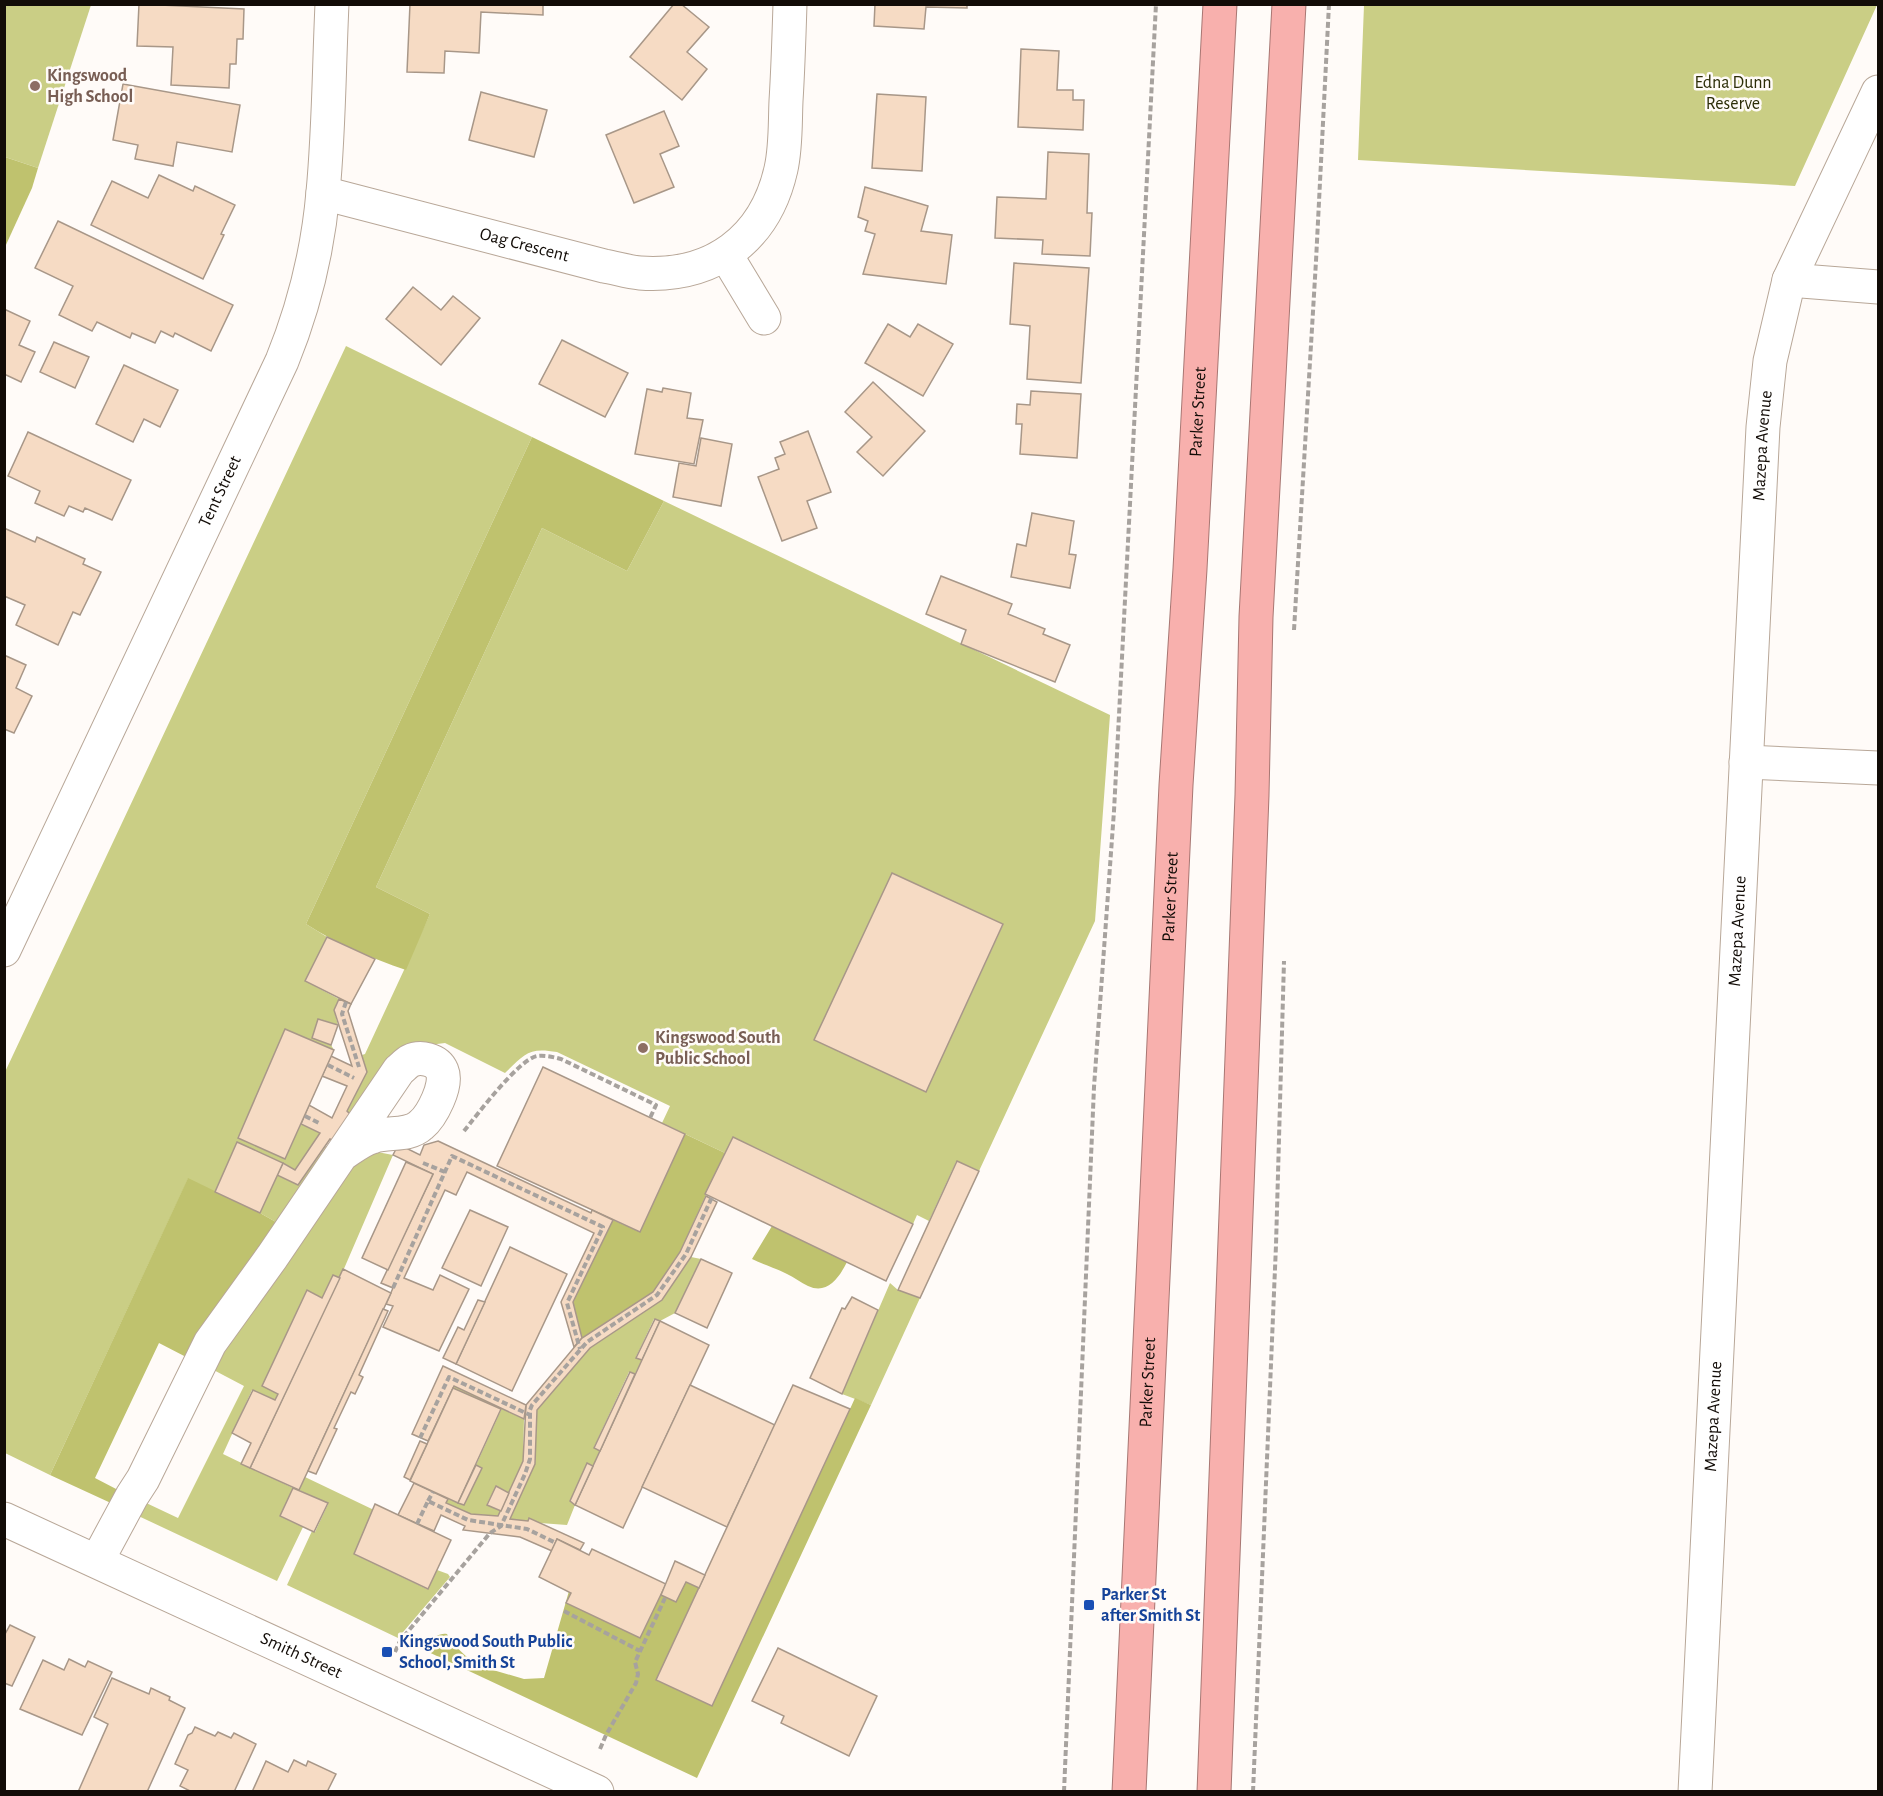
<svg xmlns="http://www.w3.org/2000/svg" width="1883" height="1796" font-family="'Alegreya Sans',sans-serif">
  <rect width="100%" height="100%" fill="#fffbf8"/>
  <g fill="#cace85" fill-rule="evenodd">
    <polygon points="5,5 91,5 38,168 5,157"/>
    <polygon points="1364,5 1364,4 1877,5 1795,186 1358,160"/>
    <polygon points="346,346 532,437 306,924 327,937 305,981 339,999 334,1010 338,1025 319,1019 312,1038 331,1045 334,1050 285,1029 238,1138 285,1159 301,1124 320,1133 295,1170 287,1167 287,1165 237,1143 215,1192 188,1179 50,1475 5,1453 5,1072"/>
    <path d="M664,501L1110,715L1095,921L979,1171L956,1162L929,1221L917,1215L913,1224L733,1138L725,1153L662,1123L670,1106L557,1052C528,1047 525,1054 505,1073L445,1043L429,1045L350,1114L347,1111L367,1072L362,1055L365,1054L430,914L376,887L542,528L627,571ZM892,873L1003,925L926,1092L815,1040Z"/>
    <polygon points="326,1146 333,1148 283,1226 260,1213 277,1175 298,1185"/>
    <polygon points="372,1151 393,1155 340,1278 333,1275 322,1298 307,1291 263,1384 278,1394 275,1400 252,1390 223,1454 293,1488 280,1516 303,1527 277,1581 132,1513 142,1501 178,1518 244,1386 206,1366 346,1164"/>
    <polygon points="691,1257 701,1259 675,1313 660,1321 654,1319 636,1357 642,1360 635,1374 629,1372 594,1447 600,1451 593,1466 587,1464 570,1501 575,1505 567,1525 540,1523 529,1518 528,1521 510,1519 535,1464 537,1410 590,1348 661,1300"/>
    <polygon points="890,1283 898,1290 920,1298 871,1405 842,1394"/>
    <polygon points="454,1386 524,1419 523,1461 509,1493 496,1486 487,1504 501,1511 498,1516 471,1514 446,1503 448,1499 464,1505 482,1468 476,1465 501,1410 453,1388"/>
    <polygon points="305,1477 374,1510 354,1554 427,1589 437,1570 448,1574 450,1577 398,1638 287,1585 312,1531 315,1532 328,1504 299,1490"/>
  </g>
  <g fill="#bfc26e">
    <polygon points="5,157 38,168 32,188 5,247"/>
    <path d="M532,437L664,501L627,571L542,528L376,887L430,914L406,970C371,958 337,944 306,924Z"/>
    <polygon points="685,1134 725,1153 680,1252 653,1292 582,1338 573,1302 613,1220 640,1232"/>
    <polygon points="188,1178 260,1213 283,1226 188,1358 159,1343 95,1478 120,1491 113,1504 50,1475"/>
    <path d="M772,1226L847,1262C839,1278 827,1295 808,1286C801,1283 794,1277 787,1274C776,1268 764,1265 752,1259Z"/>
    <path d="M855,1398L871,1405L697,1778L422,1649C428,1642 437,1632 447,1634L451,1642L469,1659L493,1670L524,1679L544,1678L569,1591L571,1593L567,1603L640,1638L661,1595L676,1602L686,1582L699,1588L850,1409Z"/>
  </g>
  <g fill="#f6dbc4" stroke="#a89788" stroke-width="1.5">
    <polygon points="139,4 244,9 243,39 237,39 236,64 230,64 229,88 171,85 173,47 137,46"/>
    <polygon points="410,4 543,4 543,15 481,12 479,53 445,51 444,73 407,72"/>
    <polygon points="674,4 681,4 709,27 687,52 707,69 682,100 630,57"/>
    <polygon points="875,4 967,4 967,8 926,7 924,29 874,26"/>
    <polygon points="1021,49 1059,51 1057,90 1073,90 1073,100 1084,100 1083,130 1018,127"/>
    <polygon points="123,84 240,105 232,152 177,142 173,166 135,159 138,145 113,140"/>
    <polygon points="481,92 547,110 534,157 469,140"/>
    <polygon points="877,94 926,97 922,171 872,168"/>
    <polygon points="664,111 679,146 660,154 674,187 634,203 606,135"/>
    <polygon points="1048,152 1089,154 1087,213 1092,213 1090,256 1042,254 1043,240 995,238 997,197 1046,199"/>
    <polygon points="159,175 193,191 195,186 235,205 221,234 224,235 203,279 91,225 112,181 148,198"/>
    <polygon points="865,187 928,206 921,231 952,235 946,284 863,274 875,234 865,231 868,221 858,217"/>
    <polygon points="58,221 233,305 211,351 175,333 173,337 161,331 155,343 132,333 130,338 97,322 92,331 59,315 73,286 35,268"/>
    <polygon points="1014,263 1089,268 1081,383 1027,379 1030,326 1010,324"/>
    <polygon points="413,287 441,310 453,296 480,318 441,365 386,319"/>
    <polygon points="4,309 30,321 19,345 35,352 21,382 4,374"/>
    <polygon points="888,324 910,337 918,324 953,344 923,396 865,363"/>
    <polygon points="562,340 628,373 605,417 539,384"/>
    <polygon points="54,342 89,357 75,388 40,372"/>
    <polygon points="124,365 178,390 160,427 144,419 133,442 96,424"/>
    <polygon points="873,382 925,431 883,476 857,452 872,437 845,412"/>
    <polygon points="663,388 691,393 687,418 703,420 694,464 635,454 647,389 662,392"/>
    <polygon points="1031,391 1081,394 1077,458 1020,454 1022,424 1016,424 1017,404 1030,405"/>
    <polygon points="808,431 831,492 807,501 817,528 782,541 758,477 779,469 775,458 785,454 780,442"/>
    <polygon points="28,432 131,480 112,520 85,508 83,512 69,506 64,516 35,503 40,491 8,476"/>
    <polygon points="701,438 732,444 721,506 673,497 679,463 696,466"/>
    <polygon points="1032,513 1074,521 1069,554 1076,555 1070,588 1011,577 1017,544 1026,546"/>
    <polygon points="4,528 35,542 37,537 85,559 83,564 101,572 80,615 73,612 58,645 16,625 25,605 4,596"/>
    <polygon points="941,576 1012,604 1008,614 1045,629 1043,634 1070,645 1055,682 961,644 966,630 926,614"/>
    <polygon points="4,655 26,665 16,688 32,696 14,733 4,729"/>
    <polygon points="892,873 1003,924 926,1092 814,1040"/>
    <polygon points="327,937 375,959 351,1004 305,981"/>
    <polygon points="339,999 351,1004 348,1011 367,1072 347,1111 350,1114 337,1142 330,1139 298,1185 277,1175 283,1163 295,1170 320,1133 301,1124 309,1105 332,1118 347,1086 322,1076 331,1056 352,1066 334,1010"/>
    <polygon points="318,1019 338,1025 331,1045 312,1038"/>
    <polygon points="285,1029 334,1050 285,1159 238,1138"/>
    <polygon points="543,1067 685,1134 640,1232 497,1166"/>
    <polygon points="733,1137 913,1224 886,1281 705,1194"/>
    <polygon points="438,1141 591,1213 592,1210 613,1220 573,1302 582,1338 574,1347 561,1302 594,1233 467,1172 456,1195 445,1190 404,1278 433,1290 440,1275 469,1289 439,1351 383,1327 393,1306 386,1304 393,1288 381,1283 433,1174 393,1155 395,1151 398,1144 420,1155 424,1145"/>
    <polygon points="237,1142 283,1163 260,1213 215,1192"/>
    <polygon points="957,1161 979,1171 920,1298 898,1290"/>
    <polygon points="406,1162 433,1174 388,1270 362,1258"/>
    <polygon points="706,1196 717,1202 691,1257 662,1300 590,1348 537,1410 535,1464 510,1519 528,1521 529,1518 584,1543 580,1550 557,1539 552,1551 520,1537 463,1530 465,1526 441,1515 434,1531 398,1515 414,1483 448,1499 446,1503 471,1514 498,1516 523,1461 526,1405 582,1338 653,1292 680,1252"/>
    <polygon points="470,1210 508,1227 481,1286 442,1268"/>
    <polygon points="510,1247 567,1274 512,1391 456,1364"/>
    <polygon points="701,1259 732,1273 707,1328 675,1313"/>
    <polygon points="343,1269 391,1293 299,1490 250,1468"/>
    <polygon points="333,1275 340,1278 250,1468 241,1464 251,1443 232,1433 253,1390 275,1400 278,1394 262,1386 307,1290 322,1298"/>
    <polygon points="852,1297 878,1310 842,1394 810,1378 842,1308 845,1309"/>
    <polygon points="478,1300 485,1302 456,1364 443,1358 458,1327 464,1330"/>
    <polygon points="383,1309 388,1311 359,1375 363,1377 355,1394 351,1392 334,1428 337,1429 316,1474 308,1471"/>
    <polygon points="655,1319 660,1321 642,1360 636,1358"/>
    <polygon points="660,1321 709,1345 623,1528 575,1505"/>
    <polygon points="443,1366 526,1405 524,1419 454,1386 428,1441 412,1434"/>
    <polygon points="630,1372 635,1374 600,1451 594,1448"/>
    <polygon points="690,1385 775,1425 727,1527 642,1487"/>
    <polygon points="793,1385 850,1409 712,1706 656,1680"/>
    <polygon points="453,1388 501,1409 458,1503 410,1481"/>
    <polygon points="420,1441 427,1444 410,1480 404,1477"/>
    <polygon points="587,1463 593,1466 575,1505 570,1501"/>
    <polygon points="476,1465 482,1468 464,1505 458,1503"/>
    <polygon points="496,1486 509,1493 501,1511 487,1505"/>
    <polygon points="293,1488 328,1503 314,1532 280,1516"/>
    <polygon points="375,1504 451,1540 428,1589 354,1554"/>
    <polygon points="557,1539 589,1555 592,1549 666,1584 640,1638 566,1603 571,1593 539,1577"/>
    <polygon points="675,1561 705,1575 699,1588 686,1582 676,1602 661,1595"/>
    <polygon points="10,1625 35,1637 12,1686 4,1683 4,1636"/>
    <polygon points="778,1648 877,1696 849,1756 781,1723 784,1716 752,1701"/>
    <polygon points="69,1659 85,1667 88,1661 112,1672 82,1735 20,1709 43,1660 64,1670"/>
    <polygon points="112,1678 149,1694 151,1688 170,1697 169,1700 185,1708 147,1792 78,1792 108,1724 94,1717"/>
    <polygon points="195,1727 215,1736 218,1732 231,1738 234,1733 256,1744 234,1792 192,1792 180,1786 188,1770 175,1764 188,1735 192,1733"/>
    <polygon points="294,1760 306,1766 308,1761 336,1774 327,1792 252,1792 266,1761 288,1772"/>
  </g>
  <g fill="none" stroke-linecap="round" stroke-linejoin="round">
    <g stroke="#b8a798" stroke-width="35">
      <g id="minor">
        <path id="s1" d="M323,193L604,266C616,268 628,272 640,273C712,278 765,240 781,169C786,147 785,124 786,101C788,69 789,37 790,4"/>
        <polyline points="726,255 764,318"/>
        <polyline points="1789,280 1878,287"/>
        <polyline points="1746,762 1878,768"/>
        <path id="s2" d="M4,950L282,361C304,307 318,250 323,192C329,130 329,67 332,4"/>
        <path id="s3" d="M4,1519L597,1792"/>
        <path d="M97,1561L132,1496L143,1479L210,1343L272,1257L399,1070C402,1068 406,1063 410,1061C420,1056 437,1059 442,1071C448,1085 432,1116 421,1125C408,1137 388,1131 372,1137C362,1140 353,1147 344,1153"/>
        <path id="s4" d="M1695,1792L1763,427L1770,361L1789,280L1878,92"/>
      </g>
    </g>
    <g stroke="#a87773" stroke-width="35">
      <g id="highway">
        <path id="s5" d="M1129,1792L1176,785L1190,569L1220,4"/>
        <polyline points="1214,1792 1252,795 1256,617 1289,4"/>
      </g>
    </g>
    <g stroke="#a7a29e" stroke-width="4" stroke-dasharray="6 3" stroke-linecap="butt">
      <polyline points="1294,630 1316,261 1329,4"/>
      <polyline points="346,1002 342,1014 359,1067"/>
      <polyline points="328,1065 354,1078"/>
      <polyline points="305,1116 321,1124"/>
      <path d="M464,1131C477,1115 519,1059 537,1056C545,1055 553,1057 561,1059L656,1105L650,1118"/>
      <polyline points="423,1163 445,1172"/>
      <polyline points="393,1288 452,1156 603,1227 567,1303 580,1349"/>
      <polyline points="420,1438 449,1377 530,1415"/>
      <polyline points="428,1501 433,1492"/>
      <polyline points="417,1524 428,1501 468,1520 527,1529 556,1543"/>
      <polyline points="564,1611 640,1651"/>
      <polyline points="395,1652 400,1641 490,1533 501,1526 525,1474 530,1459 530,1410 532,1405 587,1342 657,1295 686,1254 712,1197"/>
      <polyline points="600,1749 606,1735 636,1683 638,1674 635,1662 665,1598"/>
      <polyline points="1064,1792 1094,1087 1114,811 1156,4"/>
      <polyline points="1253,1792 1276,1245 1284,961"/>
    </g>
    <use href="#minor" stroke="#fff" stroke-width="33"/>
    <use href="#highway" stroke="#f8b0ad" stroke-width="33"/>
  </g>
  <g fill="#8d6e63" stroke="#fffbf8" stroke-width="2">
    <circle cx="35" cy="86" r="6"/>
    <circle cx="643" cy="1048" r="6"/>
  </g>
  <g fill="#1a4fb4" stroke="#fffbf8" stroke-width="2">
    <rect x="1083" y="1599" width="12" height="12" rx="3"/>
    <rect x="381" y="1646" width="12" height="12" rx="3"/>
  </g>
  <g text-anchor="middle" dominant-baseline="central" stroke-width="5" stroke-linejoin="round" paint-order="stroke">
    <g font-size="18" font-weight="bold" fill="#785e54" stroke="#fffbf8" text-anchor="start">
      <text x="47" y="76">Kingswood<tspan x="47" dy="21">High School</tspan></text>
      <text x="655" y="1038">Kingswood South<tspan x="655" dy="21">Public School</tspan></text>
    </g>
    <g font-size="18" fill="#2c2d07" stroke="#fffbf8">
      <text x="1733" y="83">Edna Dunn<tspan x="1733" dy="21">Reserve</tspan></text>
    </g>
    <g font-size="18" fill="#120c07" stroke="#fffbf8">
      <text stroke="none"><textPath href="#s1" startOffset="208">Oag Crescent</textPath></text>
      <text stroke="none"><textPath href="#s5" startOffset="1382">Parker Street</textPath></text>
      <text stroke="none"><textPath href="#s4" startOffset="1348">Mazepa Avenue</textPath></text>
      <text stroke="none"><textPath href="#s2" startOffset="507">Tent Street</textPath></text>
      <text stroke="none"><textPath href="#s5" startOffset="896">Parker Street</textPath></text>
      <text stroke="none"><textPath href="#s4" startOffset="862">Mazepa Avenue</textPath></text>
      <text stroke="none"><textPath href="#s5" startOffset="410">Parker Street</textPath></text>
      <text stroke="none"><textPath href="#s4" startOffset="376">Mazepa Avenue</textPath></text>
      <text stroke="none"><textPath href="#s3" startOffset="327">Smith Street</textPath></text>
    </g>
    <g font-size="18" font-weight="bold" fill="#164399" stroke="#fffbf8" text-anchor="start">
      <text x="1101" y="1595">Parker St<tspan x="1101" dy="21">after Smith St</tspan></text>
      <text x="399" y="1642">Kingswood South Public<tspan x="399" dy="21">School, Smith St</tspan></text>
    </g>
  </g>
  <rect width="1883" height="1796" fill="none" stroke="#120c07" stroke-width="12"/>
</svg>
